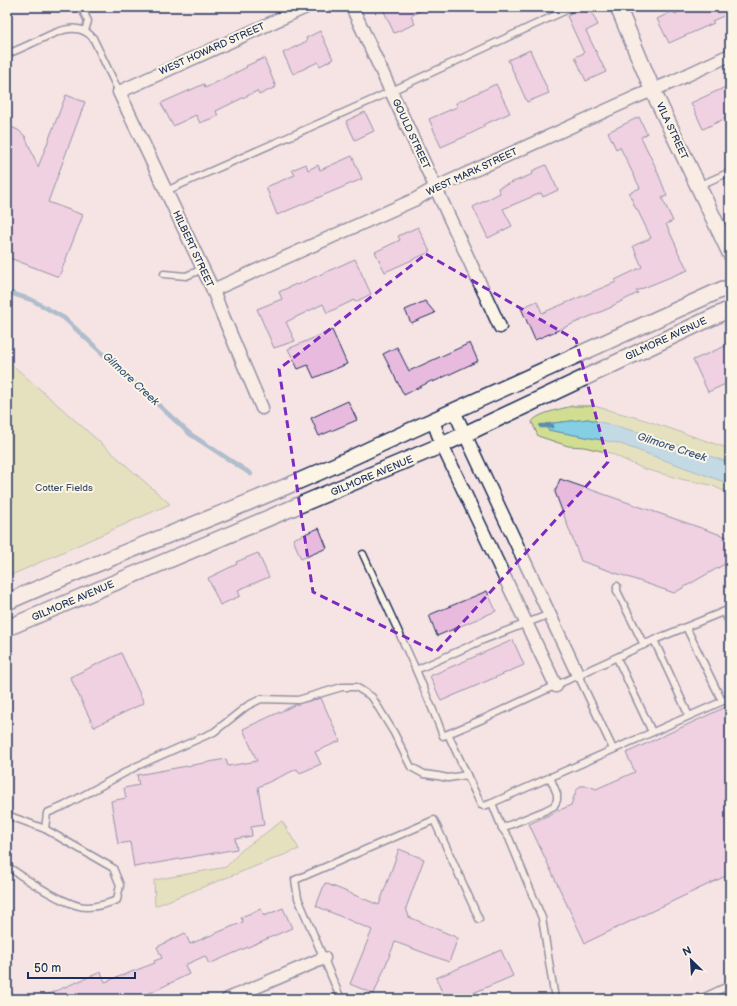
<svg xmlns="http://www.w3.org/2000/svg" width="737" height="1006" font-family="'Balsamiq Sans',sans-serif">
  <rect width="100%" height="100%" fill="#f6e3e3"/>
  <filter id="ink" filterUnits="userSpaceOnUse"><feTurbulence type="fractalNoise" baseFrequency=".025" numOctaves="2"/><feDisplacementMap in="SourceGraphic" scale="8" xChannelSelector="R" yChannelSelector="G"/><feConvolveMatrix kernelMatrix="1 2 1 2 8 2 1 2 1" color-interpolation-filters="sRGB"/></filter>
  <g filter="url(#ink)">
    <g fill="#d1de91" stroke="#768678">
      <polygon points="7,361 9,362 170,504 7,577"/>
      <path d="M572,406H594L645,420L730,449V463L642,433L588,419L545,424L549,430L618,443L730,484V494L711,485L685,480L644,469L610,453L584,447L568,446L538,436L532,422C537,413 562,409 572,406Z"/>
      <polygon points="282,821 299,849 155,906 154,880 226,867 242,850"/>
    </g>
    <polygon fill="#85cfe5" stroke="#5b8faf" points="588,419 642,433 730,463 730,484 618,443 548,430 545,424"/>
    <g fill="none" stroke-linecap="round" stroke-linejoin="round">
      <g stroke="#5b8faf" stroke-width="4.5">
        <polyline points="7,292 32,300 64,318 190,434 251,474"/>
        <polyline points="541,426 552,426"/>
      </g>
    </g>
    <g fill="#e8bade" stroke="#1b2f5e">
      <polygon points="382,7 428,7 411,16 415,24 394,33"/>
      <polygon points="589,7 598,25 586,31 606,72 586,81 575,57 584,53 567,16"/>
      <polygon points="691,7 730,7 730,13 712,21 714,23 669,43 657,19 673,11 675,14"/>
      <polygon points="320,31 333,59 320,66 318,62 293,74 283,53 307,41 306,38"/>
      <polygon points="530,50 549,93 527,102 508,60"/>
      <polygon points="264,58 276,87 259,95 257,91 216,111 218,116 200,123 196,115 173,126 161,103 204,84 205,88 247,67 246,66"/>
      <polygon points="496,84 510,113 483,125 484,127 464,137 441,147 429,119 457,107 456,103"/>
      <polygon points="730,85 730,116 703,129 691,103"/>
      <polygon points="66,95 85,102 48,202 83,215 59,277 7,257 7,125 18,130 25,136 38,167"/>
      <polygon points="365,112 374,131 355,140 346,121"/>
      <polygon points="639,117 647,134 641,137 656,168 667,196 662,198 673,221 666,224 678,250 677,250 688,270 636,291 638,293 612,306 612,307 535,340 521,308 537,301 542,313 616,282 615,280 642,267 633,246 651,238 637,209 636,209 629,193 640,188 620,147 616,149 608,132"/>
      <polygon points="352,156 362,179 277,215 266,187 295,175 292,170 306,164 308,170 318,165 320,170"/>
      <polygon points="546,165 558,190 543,197 541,193 503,209 512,226 488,238 473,207 500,193 498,188 533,174 532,171"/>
      <polygon points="418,227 430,252 385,272 375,252 400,240 398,236"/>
      <polygon points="355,259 371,294 355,302 354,300 327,313 323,304 286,322 295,341 274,348 257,309 282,299 279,292 296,284 297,285"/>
      <polygon points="425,301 435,313 411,323 405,310"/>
      <polygon points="332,330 347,364 314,378 308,365 298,369 288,349"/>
      <polygon points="470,343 478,361 433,382 433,380 404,395 383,354 397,347 409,371"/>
      <polygon points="730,344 730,382 708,392 693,360"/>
      <polygon points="348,401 357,420 319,436 311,418"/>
      <polygon points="560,479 730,538 730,561 674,593 581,561 555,492"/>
      <polygon points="319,528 327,548 301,559 293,539"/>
      <polygon points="258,553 269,577 238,590 240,596 220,605 208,578 237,564 236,562"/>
      <polygon points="487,591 496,611 437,636 429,615"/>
      <polygon points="513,640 524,665 441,701 430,676"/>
      <polygon points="121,653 144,703 94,727 70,677"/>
      <polygon points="321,698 340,741 315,752 321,764 300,773 297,769 258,787 264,825 251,827 252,836 235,839 237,849 134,867 130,842 118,844 111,801 126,798 124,788 139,785 137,775 226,759 228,766 257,761 243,729 297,704"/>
      <polygon points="730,705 730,874 585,943 529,824 571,805 576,791 580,786 589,786 596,789 635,772 626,753"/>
      <polygon points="399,849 424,859 406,908 409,917 458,938 449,962 395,942 374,994 350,984 372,930 316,906 325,883 379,905"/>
      <polygon points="283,908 292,928 209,964 205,956 185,965 189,974 152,992 135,999 36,999 101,972 105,982 155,963 154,961 162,958 157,947 185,933 190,944 243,922 241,917 261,909 264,916"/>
      <polygon points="501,950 513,976 459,999 445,999 436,978"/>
    </g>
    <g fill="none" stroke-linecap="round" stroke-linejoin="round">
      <g stroke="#1b2f5e" stroke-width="9">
        <g id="service">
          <polyline points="81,7 88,21 85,31"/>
          <path d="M7,54C18,50 28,45 39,40C56,32 78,20 93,38L119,92"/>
          <polyline points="698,186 730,172"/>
          <polyline points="166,191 372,100 573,7"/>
          <polyline points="164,274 186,276 203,269"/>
          <polyline points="363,554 416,670 437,720 443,736 483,719 654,640 730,609"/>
          <polyline points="617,586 617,591 644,645"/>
          <polyline points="724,612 730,623"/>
          <polyline points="686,627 722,701"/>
          <polyline points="654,640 689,716"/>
          <polyline points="617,658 652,732"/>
          <polyline points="416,670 483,640 550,614"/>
          <polyline points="578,675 613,749"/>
          <polyline points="448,734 467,775"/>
          <path d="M7,815L45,829L113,868L120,885L117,900C107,904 98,907 87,907C67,907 24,878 7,866"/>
          <polyline points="502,828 544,811 554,806 557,800 557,794 550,777"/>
          <polyline points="45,829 47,813 64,806 137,766 214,732 247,706 261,699 298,700 342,687 356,687 372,697 394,733 411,767 424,774 438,776 448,778 467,775 481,805 484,806 492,803"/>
          <polyline points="341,999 298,898 295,880 434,820 479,919"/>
          <polyline points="555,999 542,918 509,838 502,828 492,803 730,698"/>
          <polyline points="700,999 730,985"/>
        </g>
      </g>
      <g stroke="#1b2f5e" stroke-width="15">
        <g id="minor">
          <polyline points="352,7 500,327"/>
          <polyline points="213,290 416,199 435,188 636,97 672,82 730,55"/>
          <polyline points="262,408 220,309 213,290 119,92 306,7"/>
          <polyline points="454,411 578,675"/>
          <polyline points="433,421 442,445 556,686"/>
          <polyline points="228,999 324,958"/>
        </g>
      </g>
      <g stroke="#1b2f5e" stroke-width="18">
        <g id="tertiary">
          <polyline points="618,7 653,91 730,253"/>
          <path d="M7,602C131,547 260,502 383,443L723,289H730"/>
          <polyline points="7,628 442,445 730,309"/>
        </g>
      </g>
      <use href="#service" stroke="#fcf5e5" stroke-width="6"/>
      <use href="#minor" stroke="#fcf5e5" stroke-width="12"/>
      <use href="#tertiary" stroke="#fcf5e5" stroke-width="15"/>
    </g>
  </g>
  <path d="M0 0H737V1006H0ZM426,254L576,340L608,462L436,652L313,592L279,369Z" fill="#f6e3e3" fill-opacity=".55" fill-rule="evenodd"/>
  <path fill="none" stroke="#7b2cbf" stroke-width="3" stroke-dasharray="8 5" stroke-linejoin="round" d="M426,254L576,340L608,462L436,652L313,592L279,369Z"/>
  <g text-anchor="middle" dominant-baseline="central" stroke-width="4" stroke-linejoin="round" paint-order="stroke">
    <g font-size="10" fill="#1b2f5e" stroke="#fcf5e5">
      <text transform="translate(212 49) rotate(-24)">WEST HOWARD STREET</text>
      <text transform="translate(672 131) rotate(65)">VILA STREET</text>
      <text transform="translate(411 134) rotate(65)">GOULD STREET</text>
      <text transform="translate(472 172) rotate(-25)">WEST MARK STREET</text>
      <text transform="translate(193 249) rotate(65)">HILBERT STREET</text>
      <text transform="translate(666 339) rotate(-25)">GILMORE AVENUE</text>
      <text transform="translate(372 476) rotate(-23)">GILMORE AVENUE</text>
      <text transform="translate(73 601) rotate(-23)">GILMORE AVENUE</text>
    </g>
    <g font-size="10" fill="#3f5268" stroke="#fcf5e5">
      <text x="64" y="488">Cotter Fields</text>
    </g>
    <g font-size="11" font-style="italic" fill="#365780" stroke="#fcf5e5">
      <text transform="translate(131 379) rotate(43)">Gilmore Creek</text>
      <text transform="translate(672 447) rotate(18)">Gilmore Creek</text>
    </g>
  </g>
  <rect width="737" height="1006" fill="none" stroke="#fcf5e5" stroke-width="24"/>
  <rect x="12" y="12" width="713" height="982" fill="none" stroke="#1b2f5e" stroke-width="1.5" filter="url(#ink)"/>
  <g transform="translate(691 960) rotate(335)" stroke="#fcf5e5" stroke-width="3" paint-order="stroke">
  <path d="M0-3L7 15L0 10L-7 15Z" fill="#1b2f5e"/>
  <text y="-6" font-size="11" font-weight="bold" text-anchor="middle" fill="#1b2f5e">N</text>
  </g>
  <path d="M28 972v6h107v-6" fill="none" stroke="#1b2f5e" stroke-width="2"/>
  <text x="34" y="972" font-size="12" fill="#1b2f5e" stroke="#fcf5e5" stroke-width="3" paint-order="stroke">50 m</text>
</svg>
